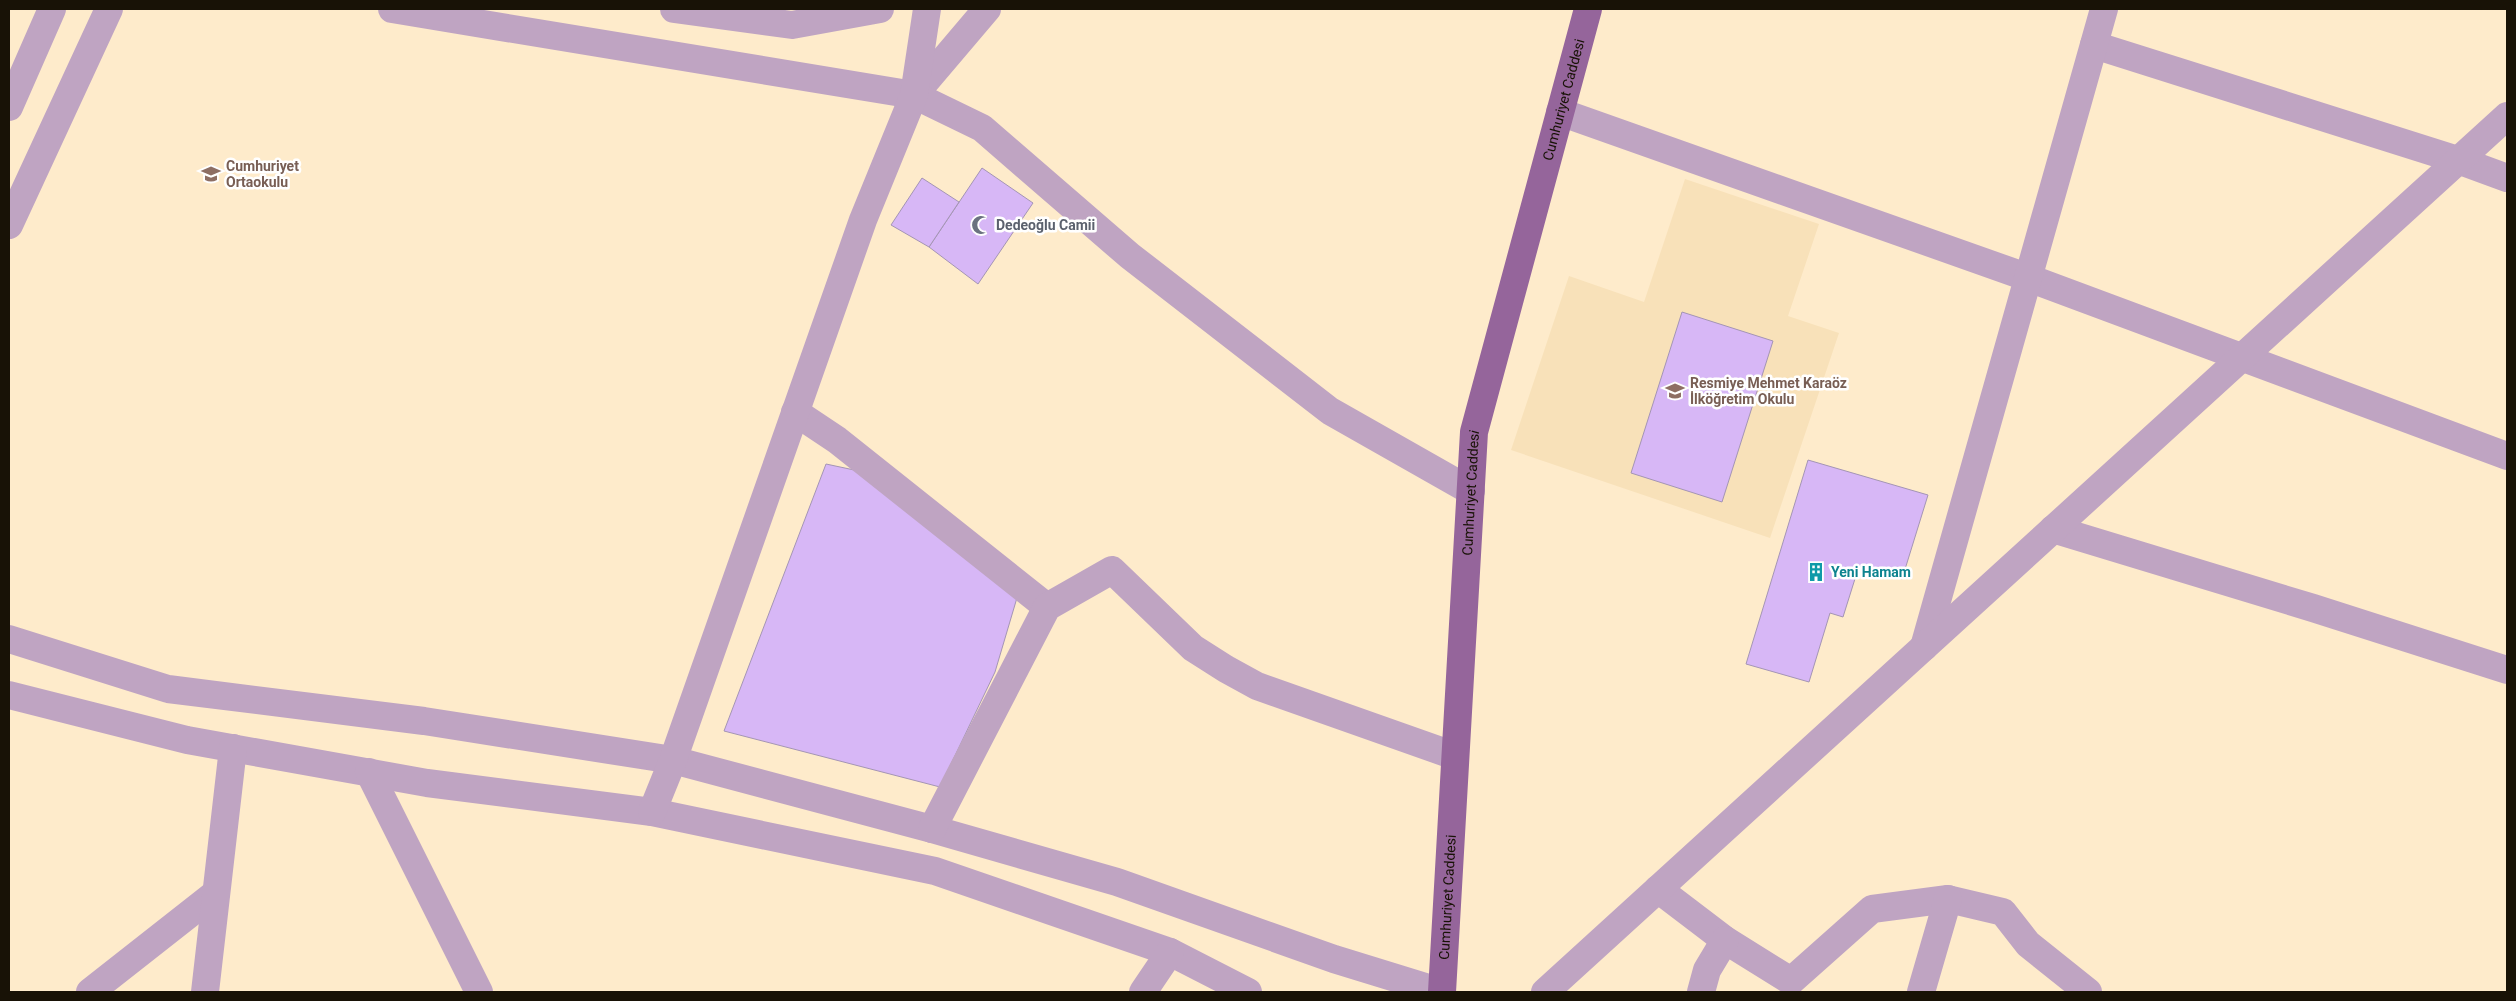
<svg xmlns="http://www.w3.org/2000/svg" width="2516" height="1001" font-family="Roboto,sans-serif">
  <rect width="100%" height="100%" fill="#feebcb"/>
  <polygon fill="#f8e1b9" points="1685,179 1819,224 1788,316 1839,333 1770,538 1511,450 1569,276 1644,302"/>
  <g fill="#d7b7f6" stroke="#a495b4">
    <polygon points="982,168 1033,203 978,284 929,247"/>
    <polygon points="922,178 959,202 929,247 891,225"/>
    <polygon points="1682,312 1773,341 1722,502 1631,473"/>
    <polygon points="1808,460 1928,495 1902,579 1859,566 1843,617 1830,613 1809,682 1746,664"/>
    <polygon points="826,464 873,474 1019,591 995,672 940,787 724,731"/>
  </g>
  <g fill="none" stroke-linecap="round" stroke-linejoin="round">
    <g stroke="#bfa4c2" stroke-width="28">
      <polyline points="392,9 914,95 987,9"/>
      <polyline points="674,9 792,25 880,9"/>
      <polyline points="2094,45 2458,160 2507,178"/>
      <polyline points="914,95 982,128 1130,256 1330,411 1471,491"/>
      <polyline points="9,107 52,9"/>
      <polyline points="1560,112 2018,274 2507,456"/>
      <polyline points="9,225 109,9"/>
      <polyline points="795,412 837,440 1047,607"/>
      <polyline points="2053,529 2313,608 2507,670"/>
      <polyline points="9,639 168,689 424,721 673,760 932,829 1117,882 1334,959 1441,992"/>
      <polyline points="1924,647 2104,9"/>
      <polyline points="9,695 187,740 427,783 652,812 935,871 1170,952 1248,992"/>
      <polyline points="369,772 479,992"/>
      <polyline points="652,812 673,760 863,220 914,95 927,9"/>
      <polyline points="932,829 1047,607 1112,570 1193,648 1226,669 1257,686 1455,756"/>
      <polyline points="1658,889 1725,940 1791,981 1872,909 1948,899 2003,912 2028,944 2088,992"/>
      <polyline points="90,992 216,893"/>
      <polyline points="205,992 233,748"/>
      <polyline points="1143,992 1170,952"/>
      <polyline points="1545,992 2507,116"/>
      <polyline points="1701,992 1707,970 1725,940"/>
      <polyline points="1921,992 1948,899"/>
    </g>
    <path stroke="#95659b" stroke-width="28" id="s1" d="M1442,992L1474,432L1588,9"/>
  </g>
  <defs>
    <g id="school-bare" transform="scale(1.5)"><path d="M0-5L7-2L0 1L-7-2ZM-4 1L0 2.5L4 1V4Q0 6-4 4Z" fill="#8d6e63" stroke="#fff" stroke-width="2.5" paint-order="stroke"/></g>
    <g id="mosque-bare" transform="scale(1.5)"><path d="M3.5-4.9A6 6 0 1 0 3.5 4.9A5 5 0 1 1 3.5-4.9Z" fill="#6b7280" stroke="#fff" stroke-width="2.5" paint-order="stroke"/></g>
    <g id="building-bare" transform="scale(1.5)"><path d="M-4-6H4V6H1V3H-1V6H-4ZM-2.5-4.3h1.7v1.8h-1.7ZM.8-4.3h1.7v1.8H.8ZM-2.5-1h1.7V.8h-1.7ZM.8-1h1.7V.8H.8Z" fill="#0f9aa8" stroke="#fff" stroke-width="2.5" paint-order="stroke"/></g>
  </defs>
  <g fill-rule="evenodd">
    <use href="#school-bare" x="211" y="174"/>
    <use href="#mosque-bare" x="981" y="225"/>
    <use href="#school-bare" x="1675" y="391"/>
    <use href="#building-bare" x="1816" y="572"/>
  </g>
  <g text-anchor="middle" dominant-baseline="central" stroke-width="5" stroke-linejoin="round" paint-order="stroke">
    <g font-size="14" fill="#181206" stroke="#fff">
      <text stroke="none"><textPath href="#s1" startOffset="905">Cumhuriyet Caddesi</textPath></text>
      <text stroke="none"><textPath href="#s1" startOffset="500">Cumhuriyet Caddesi</textPath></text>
      <text stroke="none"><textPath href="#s1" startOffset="95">Cumhuriyet Caddesi</textPath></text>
    </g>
    <g font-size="14" font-weight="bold" fill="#785e54" stroke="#fff" text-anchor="start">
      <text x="226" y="166">Cumhuriyet<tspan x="226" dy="16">Ortaokulu</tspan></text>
      <text x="1690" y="383">Resmiye Mehmet Karaöz<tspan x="1690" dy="16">İlköğretim Okulu</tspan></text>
    </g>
    <g font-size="14" font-weight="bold" fill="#5b616d" stroke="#fff" text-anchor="start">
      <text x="996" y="225">Dedeoğlu Camii</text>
    </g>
    <g font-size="14" font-weight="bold" fill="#0d838f" stroke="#fff" text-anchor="start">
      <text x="1831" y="572">Yeni Hamam</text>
    </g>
  </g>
  <rect width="2516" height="1001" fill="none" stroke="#181206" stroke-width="20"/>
</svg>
